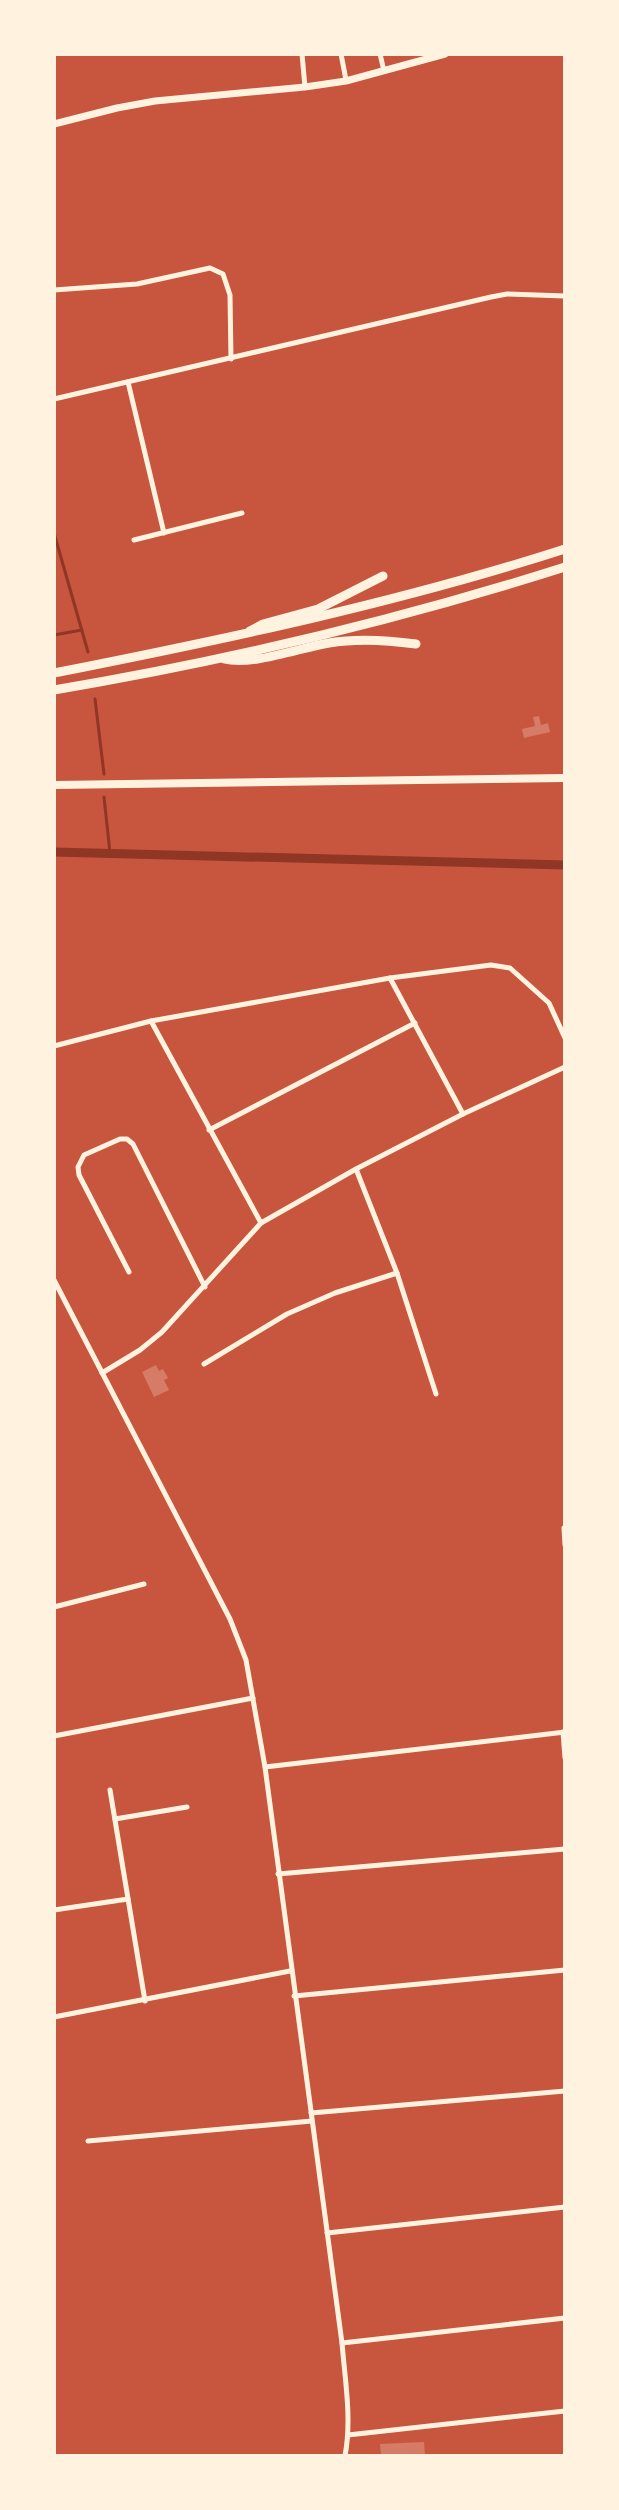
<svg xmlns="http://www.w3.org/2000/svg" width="619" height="2510" font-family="'PT Sans',sans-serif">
  <rect width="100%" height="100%" fill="#c8553d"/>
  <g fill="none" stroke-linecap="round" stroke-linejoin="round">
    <g stroke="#8f3625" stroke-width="3">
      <polyline points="54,533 88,652"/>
      <polyline points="54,635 82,630"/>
      <polyline points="95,699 104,774"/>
      <polyline points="104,797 110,853"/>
    </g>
    <polyline stroke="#8f3625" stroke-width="9" points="54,852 565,865"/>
  </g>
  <g fill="#d67c66">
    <polygon points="539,716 541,725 548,723 550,732 524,738 522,729 535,726 533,717"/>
    <polygon points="156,1365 159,1371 163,1369 168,1378 164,1380 169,1390 154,1397 142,1372"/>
    <polygon points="424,2442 425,2456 381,2456 380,2444"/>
  </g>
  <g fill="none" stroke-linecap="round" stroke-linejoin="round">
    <g stroke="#fff3e0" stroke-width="5">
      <polyline points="302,54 305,87"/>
      <polyline points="341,54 346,80"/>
      <polyline points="380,54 384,71"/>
      <polyline points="54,290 137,284 210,268 223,274 230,295 231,359"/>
      <polyline points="128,382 164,533"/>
      <polyline points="54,399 491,297 507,294 565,296"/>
      <polyline points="134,540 242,513"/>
      <polyline points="390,978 463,1114"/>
      <polyline points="151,1021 261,1223"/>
      <polyline points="54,1046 151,1021 390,978 491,965 510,968 549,1003 565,1038"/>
      <polyline points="209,1130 415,1023"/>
      <polyline points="356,1169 397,1273 436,1394"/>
      <polyline points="129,1272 79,1175 78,1167 84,1155 120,1139 127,1139 133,1144 205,1287"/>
      <path d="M54,1280L230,1619L246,1660L265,1767L342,2343C345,2380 352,2419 345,2456"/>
      <polyline points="204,1364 287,1314 335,1293 397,1273"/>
      <polyline points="102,1373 140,1350 162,1332 261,1223 356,1169 463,1114 565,1067"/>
      <polyline points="564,1528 565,1545"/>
      <polyline points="54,1607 144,1584"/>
      <polyline points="563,1732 565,1758"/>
      <polyline points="54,1736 253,1698"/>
      <polyline points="265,1767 565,1732"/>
      <polyline points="110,1790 145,2001"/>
      <polyline points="115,1819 187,1807"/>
      <polyline points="278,1874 565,1849"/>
      <polyline points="54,1910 128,1899"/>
      <polyline points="294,1996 565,1970"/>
      <polyline points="54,2017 290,1971"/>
      <polyline points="311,2113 565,2091"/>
      <polyline points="88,2141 312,2121"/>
      <polyline points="327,2233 565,2207"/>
      <polyline points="342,2343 565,2318"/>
      <polyline points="348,2435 565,2411"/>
    </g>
    <polyline stroke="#fff3e0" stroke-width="7" points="54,124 117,108 155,101 305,87 346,81 445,54"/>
    <polyline stroke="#fff3e0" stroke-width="8" points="54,785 565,778"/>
    <g stroke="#fff3e0" stroke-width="9">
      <polyline points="250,631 263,624 318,609 383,576"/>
      <path d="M224,659C252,666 299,648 329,643C358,638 387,640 416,644"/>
      <path d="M54,673C226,639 397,603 565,549"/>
      <path d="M54,690C227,661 398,620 565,567"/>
    </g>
  </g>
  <rect width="619" height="2510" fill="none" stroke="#fff3e0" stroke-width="112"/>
</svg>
